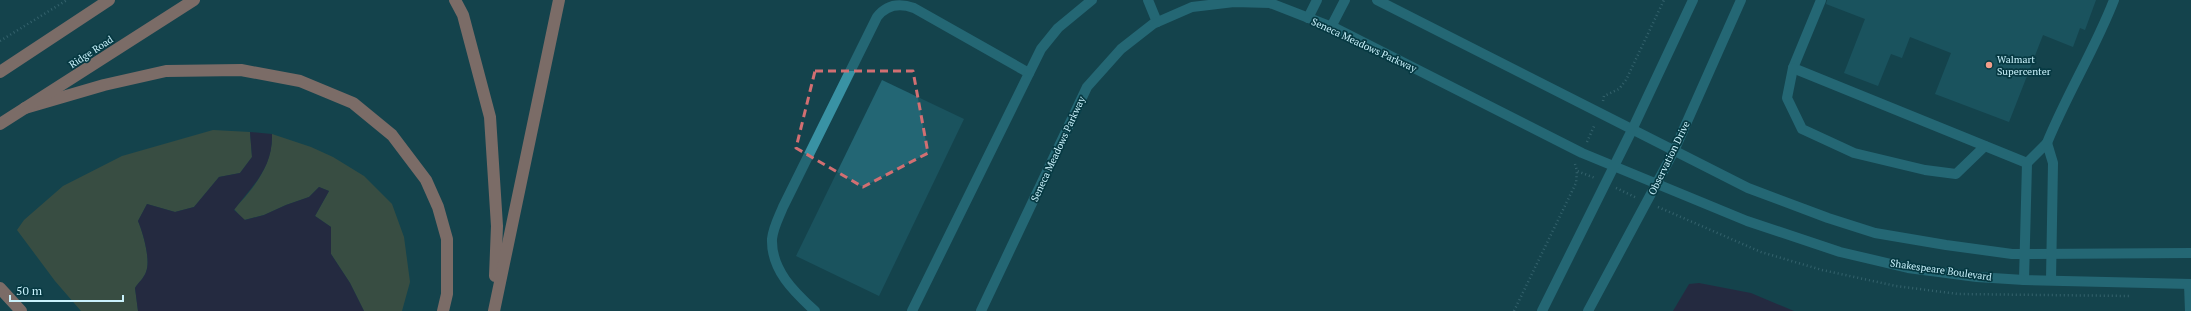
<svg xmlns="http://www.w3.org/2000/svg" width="2191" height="311" font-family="'PT Serif',serif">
  <rect width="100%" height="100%" fill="#14434d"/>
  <g fill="#645a35">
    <path d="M213,130L250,132L252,157L240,173L219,177L194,207L175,212L147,204L138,221C143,233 151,260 146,272C144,278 138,283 135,288L138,311H81L55,281L17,230L24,220L63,186L122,156Z"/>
    <path d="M272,134L311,147L333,157L364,176L392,204L404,237L410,282L402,311H364L350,283L331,254V227L315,216L329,191L319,187L309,197L286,205L264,215L244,220L234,209C254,188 273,165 272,134Z"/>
  </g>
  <g fill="#380c32">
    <path d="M250,132L272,134C273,168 253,185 234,210L245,220L264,215L286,205L309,197L319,187L329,191L315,216L331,227V254L350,283L364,311H138L135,288C138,283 144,278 146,272C151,260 143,233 138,221L147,204L175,212L194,207L219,177L240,173L252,157Z"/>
    <polygon points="1699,283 1751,293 1794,311 1673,311 1689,284"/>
  </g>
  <g fill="#236674">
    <polygon points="1827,0 2096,0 2085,30 2080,28 2073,47 2043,35 2009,122 1935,94 1951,53 1910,37 1902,58 1891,54 1878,86 1844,73 1865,19 1826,4"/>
    <polygon points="882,80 964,119 879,296 796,256"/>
  </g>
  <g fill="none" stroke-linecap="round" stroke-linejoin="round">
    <g stroke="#5b8791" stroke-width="2.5" stroke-dasharray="1 3" stroke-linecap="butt">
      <polyline points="0,41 67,0"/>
      <polyline points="1603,101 1604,96 1619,89 1626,80 1664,0"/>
      <polyline points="1587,142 1595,124"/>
      <polyline points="1575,164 1577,171 1595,178"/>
      <polyline points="1616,188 1637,198"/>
      <polyline points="1658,207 1761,252 1822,270 1896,286 1958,294 2129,296"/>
      <polyline points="1514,311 1576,183 1577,171"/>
    </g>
    <g stroke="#3992a4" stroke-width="10">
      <polyline points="1148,0 1157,22"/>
      <polyline points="1377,0 1748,188 1828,218 1875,233 1946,245 2012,254 2191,253"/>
      <polyline points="1821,0 1793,68 2027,163"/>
      <polyline points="1308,18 1317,0"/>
      <polyline points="1331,27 1345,0"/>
      <polyline points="1793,68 1787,98 1802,129 1854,153 1925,170 1956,174 1985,146"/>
      <path d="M2047,143C2067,94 2095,49 2114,0"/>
      <polyline points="2024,280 2027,163 2047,143 2053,163 2051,280"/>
      <polyline points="2189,284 2190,311"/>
      <path d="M815,311C794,292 771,270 772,239C773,228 779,217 783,207L877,17C887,4 900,3 914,8L1029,73"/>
      <polyline points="912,311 1041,49 1058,28 1092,0"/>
      <polyline points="981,311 1087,87 1121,49 1153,24 1192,7 1234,2 1270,3 1337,29 1582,153 1747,221 1840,252 1908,268 1977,277 2024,280 2191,284"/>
      <polyline points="1542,311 1632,130 1693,0"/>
      <polyline points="1588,311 1674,151 1741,0"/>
    </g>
    <g stroke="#f89d88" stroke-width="12">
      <polyline points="455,0 463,15 490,117 497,226 495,276"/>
      <polyline points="0,72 109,0"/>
      <polyline points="25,108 104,85 166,71 241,70 300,81 353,103 392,135 426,180 438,207 447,239 447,294 443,311"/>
      <polyline points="0,124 194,0"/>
      <polyline points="0,288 21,311"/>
      <polyline points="494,311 559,0"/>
    </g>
  </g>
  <path d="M0 0H2191V311H0ZM815,71H913L928,153L863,187L796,148Z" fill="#14434d" fill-opacity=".55" fill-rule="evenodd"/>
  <path fill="none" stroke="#d26f72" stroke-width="3" stroke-dasharray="8 5" stroke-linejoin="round" d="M815,71H913L928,153L863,187L796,148Z"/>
  <circle fill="#f49e8a" stroke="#063942" stroke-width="1.5" cx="1989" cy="65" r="4"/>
  <g text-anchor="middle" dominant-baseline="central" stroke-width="3.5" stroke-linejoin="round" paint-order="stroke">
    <g font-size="10" fill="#caf2fc" stroke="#063942">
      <text transform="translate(1364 45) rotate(25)">Seneca Meadows Parkway</text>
      <text transform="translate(91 52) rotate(-33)">Ridge Road</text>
      <text transform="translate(1058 149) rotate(-65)">Seneca Meadows Parkway</text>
      <text transform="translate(1669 158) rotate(-64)">Observation Drive</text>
      <text transform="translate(1941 270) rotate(8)">Shakespeare Boulevard</text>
    </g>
    <g font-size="10" fill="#caf2fc" stroke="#063942" text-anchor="start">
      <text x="1997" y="59">Walmart<tspan x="1997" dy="12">Supercenter</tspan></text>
    </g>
  </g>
  <path d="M10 295v6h113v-6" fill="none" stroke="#caf2fc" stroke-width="2"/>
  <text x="16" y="295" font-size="12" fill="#caf2fc" stroke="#063942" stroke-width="3" paint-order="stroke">50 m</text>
</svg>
